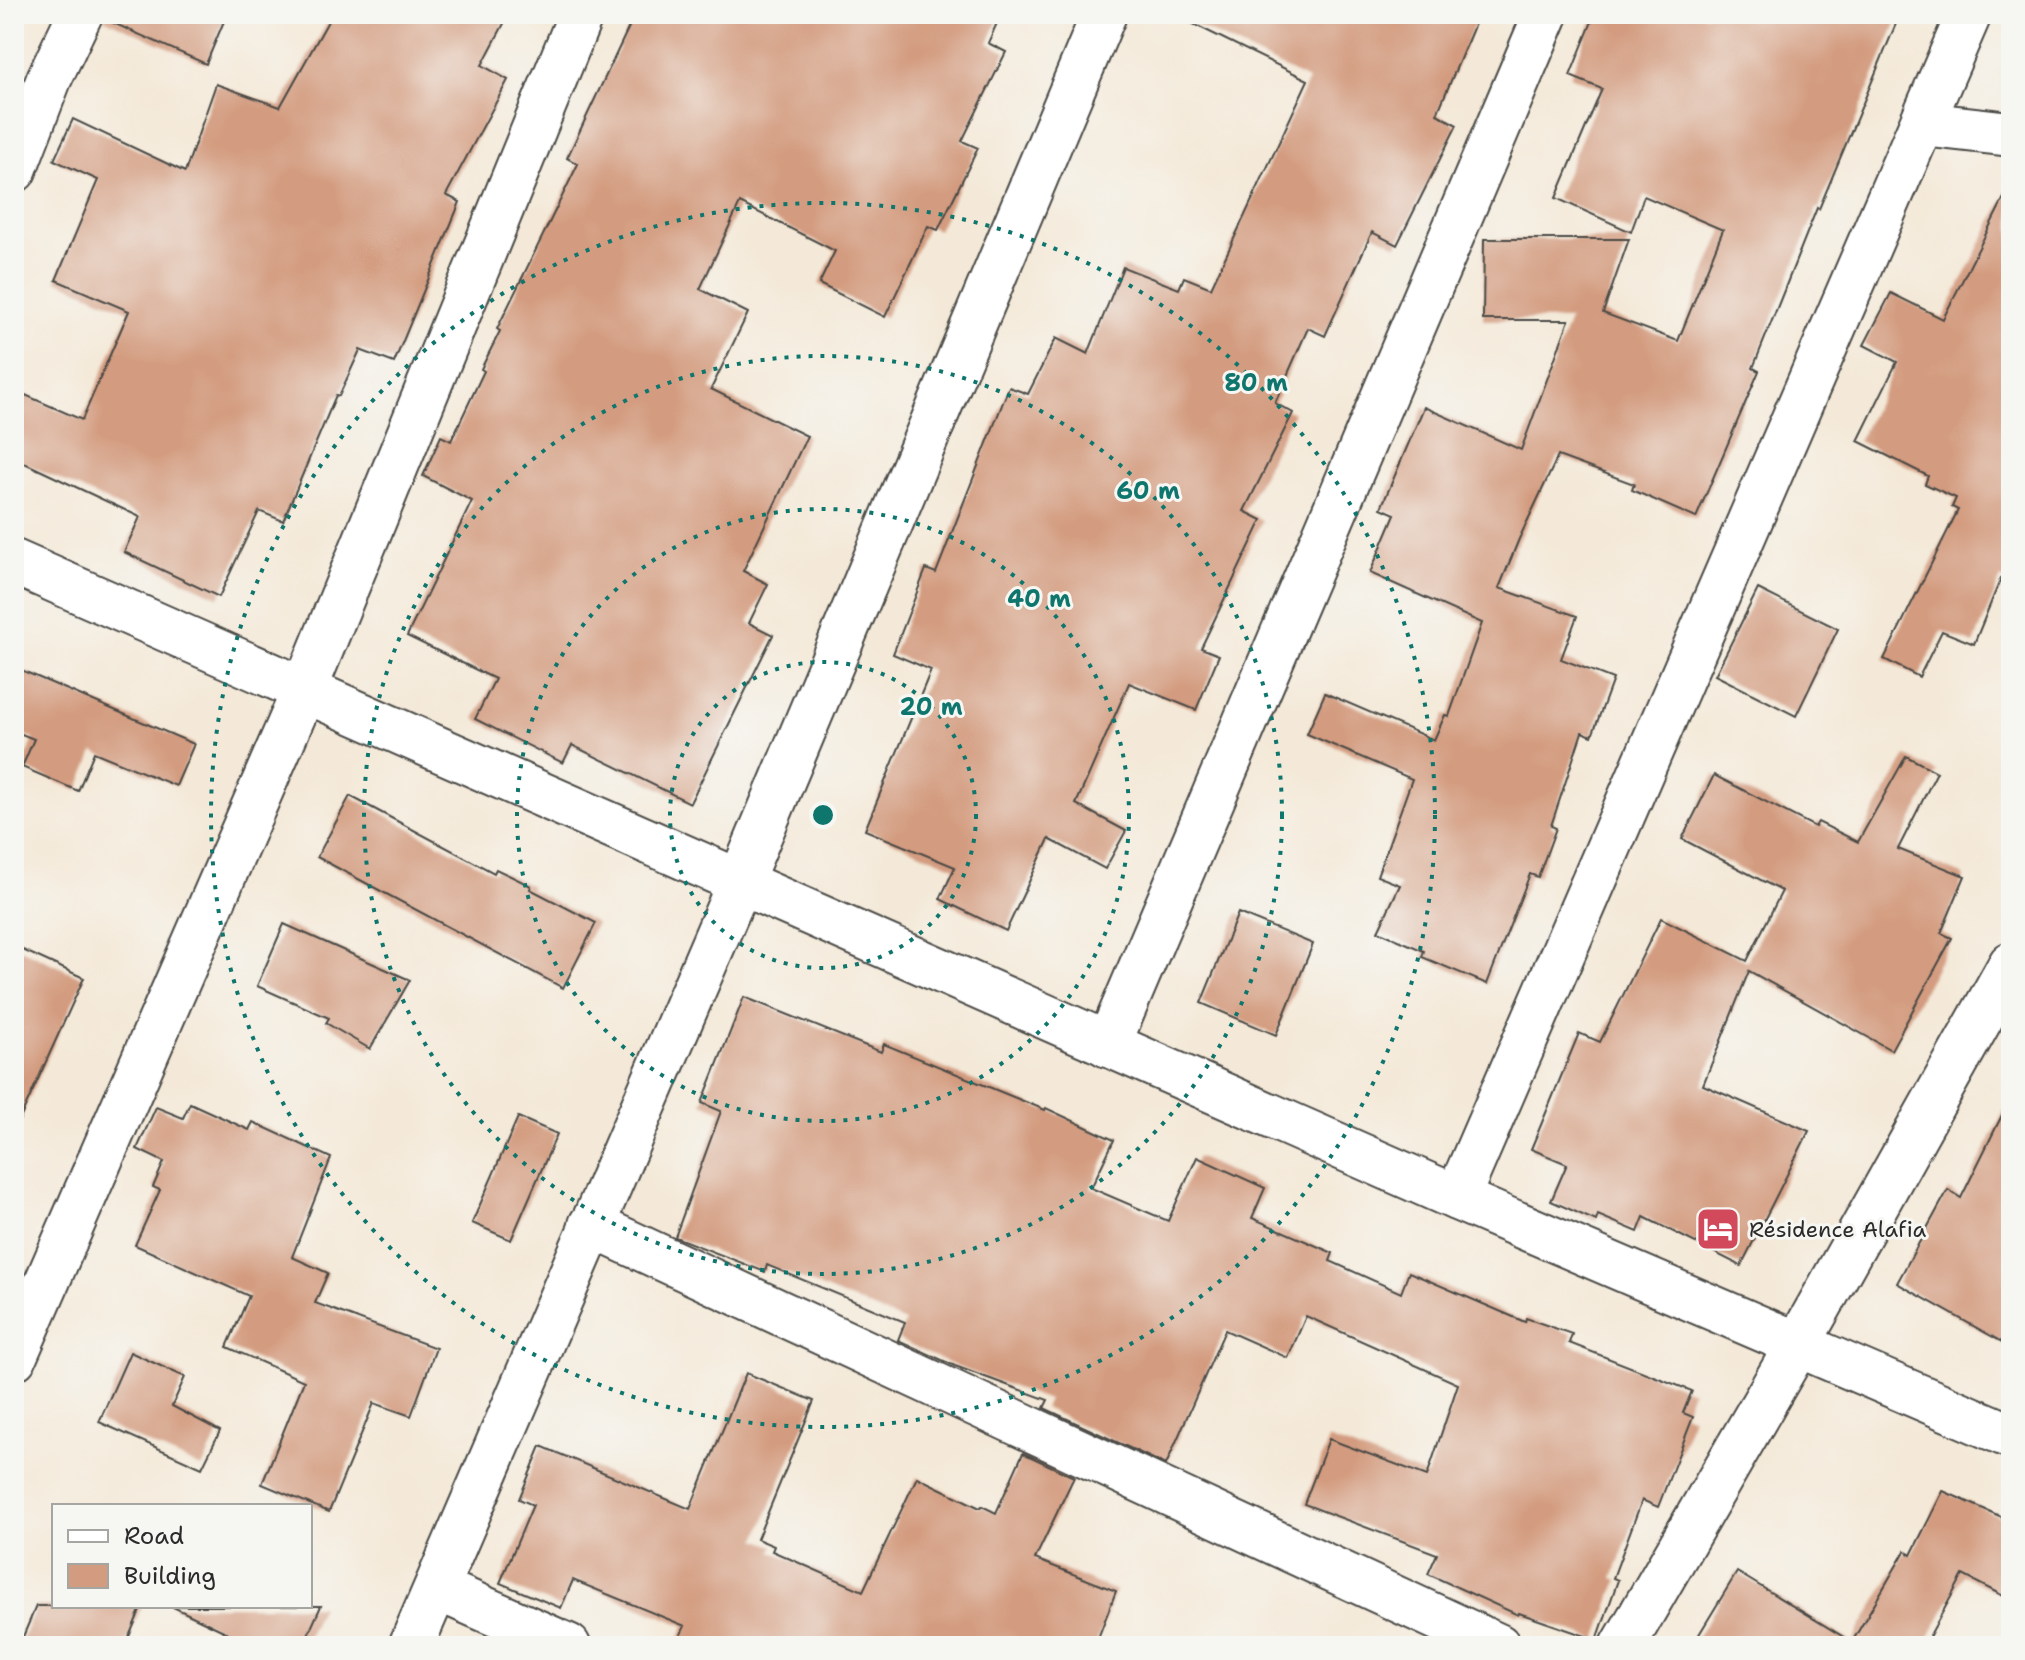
<svg xmlns="http://www.w3.org/2000/svg" width="2025" height="1660" font-family="'Shantell Sans',sans-serif">
  <rect width="100%" height="100%" fill="#f6f6f2"/>
  <filter id="ink" filterUnits="userSpaceOnUse"><feTurbulence type="fractalNoise" baseFrequency=".0125" numOctaves="2"/><feDisplacementMap in="SourceGraphic" scale="16" xChannelSelector="R" yChannelSelector="G"/><feConvolveMatrix kernelMatrix="1 2 1 2 8 2 1 2 1" color-interpolation-filters="sRGB"/></filter>
  <filter id="wash" filterUnits="userSpaceOnUse"><feTurbulence type="fractalNoise" baseFrequency=".006" numOctaves="4" result="noise"/><feDisplacementMap in="SourceGraphic" scale="32" xChannelSelector="R" yChannelSelector="G"/><feGaussianBlur stdDeviation="1.8" result="paint"/><feColorMatrix in="noise" values="0 0 0 0 0 0 0 0 0 0 0 0 0 0 0 0 0 1.4 0 .05"/><feComposite in="paint" operator="in"/></filter>
  <g filter="url(#wash)">
    <rect width="100%" height="100%" fill="#f4e9d8"/>
    <g id="blocks">
      <g fill="#d39b7f">
        <polygon points="105,14 227,14 206,64 104,19"/>
        <polygon points="332,14 509,14 482,65 508,80 446,195 460,202 394,363 360,350 339,396 336,395 283,521 259,511 219,597 124,552 140,517 14,458 14,390 82,420 129,311 56,280 98,180 54,160 73,119 185,172 216,84 280,107"/>
        <polygon points="635,14 1001,14 988,43 1006,52 962,141 978,148 938,230 928,226 885,317 819,284 835,251 740,203 700,289 748,313 711,389 807,436 743,571 768,584 749,623 773,635 690,803 572,745 563,763 475,719 495,679 407,636 472,501 423,476 441,436 451,441 484,371 481,369 500,331 497,329 578,164 567,158"/>
        <polygon points="1173,14 1479,14 1437,114 1457,125 1397,245 1372,232 1325,336 1308,328 1275,403 1293,413 1244,511 1262,520 1201,648 1219,655 1196,710 1129,683 1076,804 1126,831 1105,869 1049,839 1006,931 940,899 955,867 865,830 931,670 893,654 926,569 936,573 1009,387 1028,394 1056,338 1088,354 1123,267 1179,289 1184,277 1211,288 1308,80"/>
        <polygon points="1595,14 1900,14 1819,209 1817,208 1753,368 1759,371 1696,518 1632,490 1634,484 1558,456 1519,539 1499,588 1577,616 1561,659 1613,679 1592,736 1582,732 1551,826 1556,828 1538,877 1530,874 1487,984 1422,957 1424,951 1378,931 1400,885 1377,876 1412,779 1307,734 1325,693 1434,740 1445,715 1449,716 1482,623 1370,573 1395,514 1381,508 1424,407 1521,450 1569,320 1483,320 1484,239 1629,239 1603,313 1678,341 1723,230 1644,196 1631,232 1556,198 1602,89 1570,76"/>
        <polygon points="2011,184 2011,584 2001,578 1974,644 1942,631 1919,677 1884,659 1958,510 1952,507 1956,498 1925,484 1928,476 1858,441 1897,362 1864,345 1891,293 1943,319"/>
        <polygon points="1758,589 1838,629 1796,716 1715,675"/>
        <polygon points="14,667 194,744 176,786 94,752 78,791 22,767 34,739 14,731"/>
        <polygon points="1906,756 1937,772 1898,849 1965,876 1941,933 1952,938 1891,1050 1749,971 1703,1085 1809,1131 1741,1266 1644,1217 1638,1232 1598,1215 1596,1221 1551,1201 1567,1164 1531,1149 1579,1033 1600,1042 1661,918 1747,961 1782,891 1682,839 1714,775 1815,827 1818,822 1858,842"/>
        <polygon points="350,796 494,873 496,869 531,886 530,889 596,923 563,988 317,857"/>
        <polygon points="1238,913 1313,944 1276,1035 1201,1003"/>
        <polygon points="284,924 410,980 370,1049 326,1023 329,1018 257,986"/>
        <polygon points="14,946 84,978 14,1132"/>
        <polygon points="744,997 881,1052 884,1044 1045,1110 1046,1108 1114,1140 1091,1188 1168,1221 1197,1157 1265,1188 1252,1218 1333,1253 1330,1261 1401,1293 1409,1272 1525,1322 1526,1318 1572,1334 1569,1343 1692,1391 1683,1413 1693,1417 1658,1507 1642,1500 1613,1578 1618,1580 1597,1640 1519,1613 1518,1615 1428,1574 1437,1554 1304,1504 1329,1439 1427,1476 1458,1384 1306,1316 1288,1358 1225,1330 1166,1465 1044,1408 1048,1400 955,1366 898,1340 905,1322 767,1265 765,1272 675,1237 721,1111 702,1103"/>
        <polygon points="2011,1097 2011,1347 1897,1283 1948,1190 1961,1198"/>
        <polygon points="190,1103 249,1130 253,1122 331,1158 292,1257 328,1273 315,1303 436,1348 411,1416 374,1403 329,1512 262,1484 304,1381 227,1347 249,1296 135,1245 160,1190 153,1187 164,1162 137,1149 156,1107 183,1118"/>
        <polygon points="518,1117 557,1134 511,1240 472,1223"/>
        <polygon points="130,1352 185,1377 172,1406 220,1431 202,1468 99,1422"/>
        <polygon points="746,1373 814,1401 757,1539 774,1546 772,1551 863,1591 917,1477 980,1508 982,1506 996,1513 1023,1453 1074,1477 1035,1559 1116,1591 1095,1646 675,1646 685,1626 573,1580 561,1608 500,1583 533,1505 519,1499 541,1446 690,1509"/>
        <polygon points="1943,1491 2011,1521 2011,1600 1963,1575 1924,1646 1692,1646 1737,1572 1852,1642 1905,1551 1911,1555"/>
        <polygon points="36,1606 142,1606 125,1646 19,1646"/>
        <polygon points="171,1606 321,1606 303,1646 255,1646"/>
      </g>
    </g>
  </g>
  <g filter="url(#ink)">
    <use href="#blocks" fill-opacity="0" stroke="#494845" stroke-width="2"/>
    <g fill="none" stroke-linecap="round" stroke-linejoin="round">
      <g stroke="#494845" stroke-width="48">
        <g id="minor">
          <polyline points="1922,124 2011,134"/>
          <polyline points="14,170 49,79 80,14"/>
          <polyline points="14,562 1457,1198 2011,1436"/>
          <polyline points="1108,1045 1546,14"/>
          <polyline points="1457,1198 1969,14"/>
          <polyline points="591,1225 1498,1646"/>
          <polyline points="14,1358 304,691 581,14"/>
          <polyline points="437,1588 568,1646"/>
          <polyline points="411,1646 740,882 1104,14"/>
          <polyline points="1623,1646 1797,1346 2011,964"/>
        </g>
      </g>
      <use href="#minor" stroke="#fff" stroke-width="44"/>
    </g>
  </g>
  <g fill="none" stroke="#0f766e" stroke-width="4" stroke-dasharray="4 8">
    <circle cx="823" cy="815" r="153"/>
    <circle cx="823" cy="815" r="306"/>
    <circle cx="823" cy="815" r="459"/>
    <circle cx="823" cy="815" r="612"/>
  </g>
  <defs>
    <g id="hotel-square" transform="scale(2.3)"><rect x="-9" y="-9" width="18" height="18" rx="4" fill="#d1495b" stroke="#f6f6f2"/><path d="M-6-4.5h1.5V1H6V5H4.5V3h-9V5H-6ZM-4 0a1.8 1.8 0 1 1 3.6 0ZM.5 0V-2.5h3Q6-2.5 6 0Z" fill="#fff"/></g>
  </defs>
  <g fill-rule="evenodd">
    <use href="#hotel-square" x="1718" y="1229"/>
  </g>
  <g text-anchor="middle" dominant-baseline="central" stroke-width="6" stroke-linejoin="round" paint-order="stroke">
    <g font-size="22" fill="#2b2b2b" stroke="#f6f6f2" text-anchor="start">
      <text x="1749" y="1229">Résidence Alafia</text>
    </g>
  </g>
  <circle cx="823" cy="815" r="12" fill="#0f766e" stroke="#f6f6f2" stroke-width="4"/>
  <g font-size="24" text-anchor="middle" font-weight="bold" fill="#0f766e" stroke="#f6f6f2" stroke-width="6" stroke-linejoin="round" paint-order="stroke">
    <text x="1256" y="391">80 m</text>
    <text x="1148" y="499">60 m</text>
    <text x="1039" y="607">40 m</text>
    <text x="931" y="715">20 m</text>
  </g>
  <rect width="2025" height="1660" fill="none" stroke="#f6f6f2" stroke-width="48"/>
  <rect x="52" y="1504" width="260" height="104" fill="#f6f6f2" stroke="#a5a5a2" stroke-width="2"/>
  <rect x="68" y="1530" width="40" height="12" fill="#ffffff" stroke="#a5a5a2" stroke-width="2"/>
  <text x="124" y="1544" font-size="24" fill="#2b2b2b">Road</text>
  <rect x="68" y="1564" width="40" height="24" fill="#d39b7f" stroke="#a5a5a2" stroke-width="2"/>
  <text x="124" y="1584" font-size="24" fill="#2b2b2b">Building</text>
</svg>
